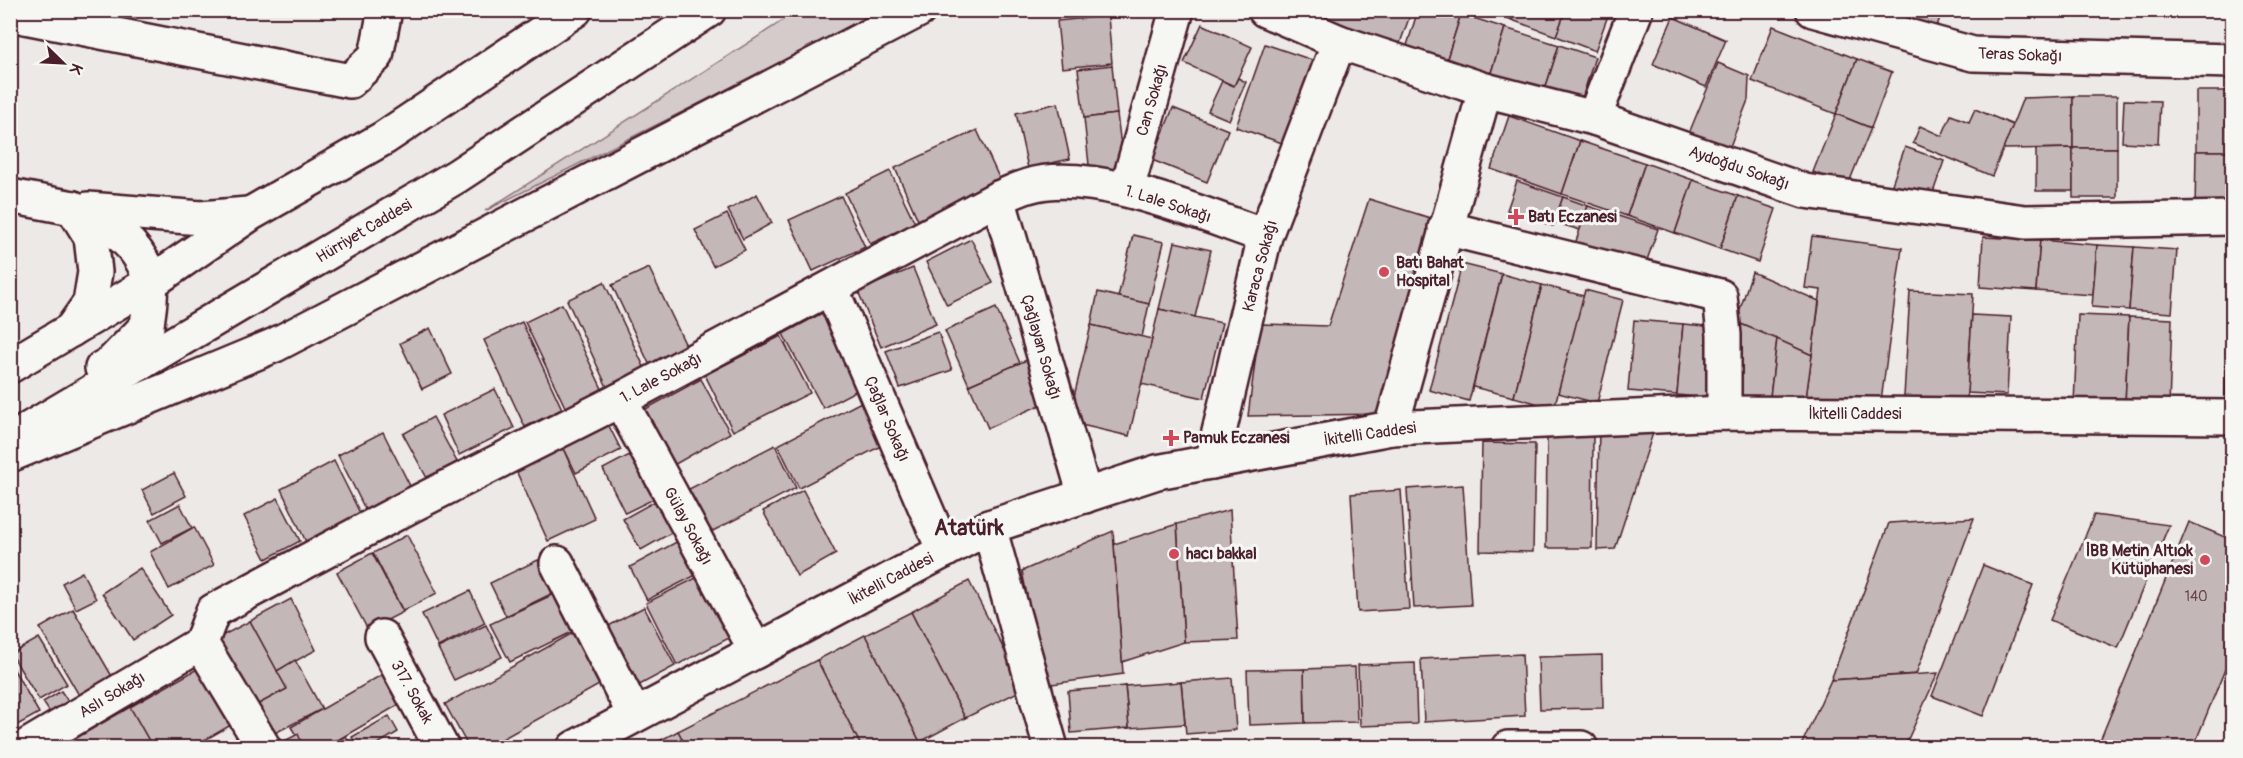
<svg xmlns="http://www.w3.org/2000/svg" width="2243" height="758" font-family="Pangolin,sans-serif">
  <rect width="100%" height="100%" fill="#ece9e6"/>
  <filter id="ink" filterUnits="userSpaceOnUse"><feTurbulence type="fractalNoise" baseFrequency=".0167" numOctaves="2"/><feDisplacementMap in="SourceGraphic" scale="12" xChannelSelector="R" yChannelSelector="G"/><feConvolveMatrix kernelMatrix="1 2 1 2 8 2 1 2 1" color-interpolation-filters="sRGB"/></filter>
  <g filter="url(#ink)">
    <polygon fill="#d4cbca" stroke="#8f757a" stroke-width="1.5" points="796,11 883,11 485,211 773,27"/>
    <g fill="#c4b7b7" stroke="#4a1f2b" stroke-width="1.5">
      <polygon points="1325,10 1412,10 1396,54 1319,26"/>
      <polygon points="1418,10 1449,10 1461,14 1445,65 1405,52"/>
      <polygon points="1488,10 1516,10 1512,20"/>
      <polygon points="1516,10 1566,10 1556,36 1512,20"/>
      <polygon points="1566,10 1610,10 1595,51 1556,36"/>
      <polygon points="1897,10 1943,10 1933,36 1893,20"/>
      <polygon points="1461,14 1505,28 1489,79 1445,65"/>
      <polygon points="1108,16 1112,63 1062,68 1057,21"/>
      <polygon points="1673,17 1726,40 1706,87 1653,64"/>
      <polygon points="1202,24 1252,47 1234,86 1184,63"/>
      <polygon points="1773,26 1857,59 1836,114 1752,81"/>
      <polygon points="1505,28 1559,45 1543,96 1489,79"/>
      <polygon points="1265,44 1318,62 1288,145 1236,127"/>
      <polygon points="1559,45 1595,57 1579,108 1543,96"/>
      <polygon points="1857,59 1892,72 1871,128 1836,114"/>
      <polygon points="1718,63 1749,76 1748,100 1727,154 1687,138"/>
      <polygon points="1112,65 1117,114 1084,118 1078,69"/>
      <polygon points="1238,78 1246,82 1229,120 1208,111 1222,81 1234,86"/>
      <rect x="2196" y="91" width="36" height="60"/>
      <polygon points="2073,96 2073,148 2003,149 2023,98"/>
      <rect x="2073" y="96" width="44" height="52"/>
      <polygon points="2124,100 2160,101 2158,144 2122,142"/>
      <polygon points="1058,103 1070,159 1028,168 1016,113"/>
      <polygon points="1173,108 1228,130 1207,182 1152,160"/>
      <polygon points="1975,109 2013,125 1992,176 1913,143 1920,126 1942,136 1951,115 1969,122"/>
      <polygon points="1117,114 1124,170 1090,174 1084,118"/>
      <polygon points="1836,114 1871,128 1848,185 1813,172"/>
      <polygon points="1509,116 1580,141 1562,194 1491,169"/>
      <polygon points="977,130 1001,182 918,220 895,168"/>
      <polygon points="1580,141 1645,163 1627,216 1562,194"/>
      <polygon points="1905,147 1944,161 1929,204 1890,190"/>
      <polygon points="2073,148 2073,191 2036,191 2036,149"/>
      <rect x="2073" y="148" width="44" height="50"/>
      <polygon points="2196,151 2232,151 2232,212 2195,212"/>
      <polygon points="1645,163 1693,180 1675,233 1627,216"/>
      <polygon points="890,171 915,223 870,244 845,193"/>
      <polygon points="1693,180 1738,196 1720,249 1675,233"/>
      <polygon points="1517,181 1563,197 1553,226 1507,210"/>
      <polygon points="757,194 772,223 743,239 728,210"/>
      <polygon points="841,196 865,247 813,271 789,220"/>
      <polygon points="1738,196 1776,209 1758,262 1720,249"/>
      <polygon points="1563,197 1588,206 1580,230 1554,222"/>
      <polygon points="1369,199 1437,220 1385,414 1248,416 1260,324 1328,326"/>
      <polygon points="1588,206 1658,229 1642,274 1573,250"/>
      <polygon points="727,214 745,250 713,266 695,230"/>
      <polygon points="1133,235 1164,242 1149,304 1118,297"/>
      <polygon points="1812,236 1902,248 1880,408 1806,398 1821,290 1805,288"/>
      <polygon points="1983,237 2040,240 2036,291 1980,287"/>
      <polygon points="971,239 993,283 947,305 926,262"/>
      <polygon points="2040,240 2097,245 2093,295 2036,291"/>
      <polygon points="1175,242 1211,250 1195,317 1159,309"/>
      <polygon points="2097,245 2134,247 2129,310 2092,307"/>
      <polygon points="2134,247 2177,250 2172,313 2129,310"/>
      <polygon points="1462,264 1502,274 1469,401 1429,390"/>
      <polygon points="649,268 690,354 653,372 612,285"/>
      <polygon points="913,268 936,324 881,347 858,291"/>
      <polygon points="1752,272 1819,301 1812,355 1736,322"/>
      <polygon points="1502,274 1542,285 1514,397 1473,387"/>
      <polygon points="604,282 645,369 607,387 567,300"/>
      <polygon points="1542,285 1584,296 1554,408 1514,397"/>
      <polygon points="1585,290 1623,300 1597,403 1558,393"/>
      <polygon points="1910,291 1973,294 1967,400 1904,397"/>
      <polygon points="1098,292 1149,304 1142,337 1091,325"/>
      <polygon points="562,304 603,391 566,409 525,322"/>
      <polygon points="996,308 1020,363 969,385 945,331"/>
      <polygon points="2227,308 2232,308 2232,395 2225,395"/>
      <polygon points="1159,309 1222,323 1204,398 1141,384"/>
      <polygon points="824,312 863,387 823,408 783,334"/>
      <polygon points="1972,315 2011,317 2007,395 1967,393"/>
      <polygon points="2078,315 2129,317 2125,405 2074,404"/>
      <polygon points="2129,317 2172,319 2169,407 2125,405"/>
      <polygon points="1634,320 1683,324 1677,395 1628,391"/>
      <polygon points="522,322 562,409 525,427 484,340"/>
      <polygon points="1736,322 1777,339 1770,397 1729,397"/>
      <polygon points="1683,324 1717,327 1710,398 1677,395"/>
      <polygon points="1091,325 1152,339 1129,436 1068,422"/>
      <polygon points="430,328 452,374 422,389 400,343"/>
      <polygon points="938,332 952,370 900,388 886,351"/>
      <polygon points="781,336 810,393 733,431 705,375"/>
      <polygon points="1777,339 1812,355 1806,398 1770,397"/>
      <polygon points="1029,359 1047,402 988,428 969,385"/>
      <polygon points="701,379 730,433 672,466 642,411"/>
      <polygon points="495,389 514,428 459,455 441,415"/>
      <polygon points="863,401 885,444 799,488 778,445"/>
      <polygon points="433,417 457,462 427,478 403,434"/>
      <polygon points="605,418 621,450 576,473 560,440"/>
      <polygon points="1599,425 1654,430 1615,549 1597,550"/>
      <polygon points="383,432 412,490 367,513 338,455"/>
      <polygon points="1547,437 1593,437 1592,548 1546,548"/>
      <polygon points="560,442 595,519 548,541 513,464"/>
      <polygon points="1482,443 1535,444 1533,552 1480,551"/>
      <polygon points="775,445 796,488 711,532 689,489"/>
      <polygon points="639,450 662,495 625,513 603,469"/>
      <polygon points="334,461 362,517 308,546 281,489"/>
      <polygon points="174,473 186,496 154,513 142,490"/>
      <polygon points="1463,485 1471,605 1414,608 1407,489"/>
      <polygon points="803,490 836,554 797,576 763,511"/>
      <polygon points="1401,490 1409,609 1358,612 1351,494"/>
      <polygon points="278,498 300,541 266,559 244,516"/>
      <polygon points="661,498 678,529 641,550 623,519"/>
      <polygon points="180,504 192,528 162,543 150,520"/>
      <polygon points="1230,510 1238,640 1184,642 1177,524"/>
      <polygon points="2094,515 2169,525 2118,648 2050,620"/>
      <polygon points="1974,518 1916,674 1831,680 1889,523"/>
      <polygon points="2189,522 2232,540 2232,652 2193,748 2097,748"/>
      <polygon points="1177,524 1184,642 1122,662 1114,544"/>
      <polygon points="194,527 214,565 169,589 150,552"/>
      <polygon points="1113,531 1123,674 1045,685 1022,571"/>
      <polygon points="407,535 437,593 403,611 373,553"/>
      <polygon points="682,539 700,573 647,600 630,567"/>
      <polygon points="372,553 403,612 368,630 337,572"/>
      <polygon points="538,560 553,593 506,616 490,583"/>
      <polygon points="1983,565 2033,585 1983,716 1932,696"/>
      <polygon points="140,568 171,615 133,640 102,593"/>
      <polygon points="82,572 96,599 76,609 62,583"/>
      <polygon points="702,575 733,636 677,665 646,603"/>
      <polygon points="969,581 1024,689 965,718 911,612"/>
      <polygon points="470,591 485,623 438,647 422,614"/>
      <polygon points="554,594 572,632 510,662 490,624"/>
      <polygon points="291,599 316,650 277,671 250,621"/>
      <polygon points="644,607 675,666 632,689 601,630"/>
      <polygon points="73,609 113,678 80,697 40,628"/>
      <polygon points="911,612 965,718 920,742 865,635"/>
      <polygon points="250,621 287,689 253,707 216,639"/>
      <polygon points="486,625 502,657 454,680 438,648"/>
      <polygon points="580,629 608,680 486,748 469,748 445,704"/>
      <polygon points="865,635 920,742 909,748 862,748 817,660"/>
      <polygon points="39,638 67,684 39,700 11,654"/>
      <polygon points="1522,654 1525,716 1424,722 1421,659"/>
      <polygon points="1602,655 1603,708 1540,709 1538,657"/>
      <polygon points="295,660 322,709 269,736 253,707 287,689 277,671"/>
      <polygon points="817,660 862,748 687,748 678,731"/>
      <polygon points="10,663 39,713 10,729"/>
      <polygon points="1415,663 1417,724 1360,726 1358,665"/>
      <polygon points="206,664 238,721 191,748 153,748 130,707"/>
      <polygon points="1355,667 1357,722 1305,723 1304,669"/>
      <polygon points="1304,669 1305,723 1249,725 1247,670"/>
      <polygon points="1938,673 1904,748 1800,748 1831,680"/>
      <polygon points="383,674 400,704 324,748 304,748 291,727"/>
      <polygon points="1232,678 1236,730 1186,734 1181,682"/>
      <polygon points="1181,682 1185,724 1129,728 1125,686"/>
      <polygon points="1125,686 1129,728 1071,733 1068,691"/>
      <polygon points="61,691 76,713 58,725 43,702"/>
      <polygon points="130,707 153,748 59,748"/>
      <polygon points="389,716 398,732 371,748 358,748 352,737"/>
      <polygon points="678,731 687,748 646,748"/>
      <polygon points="298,734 304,748 276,748 275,746"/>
      <polygon points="346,736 352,748 324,748"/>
    </g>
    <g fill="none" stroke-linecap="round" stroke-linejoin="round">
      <g stroke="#4a1f2b" stroke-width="38">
        <g id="minor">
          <polyline points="1265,10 1339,42 1485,90 1594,118 1805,191 2025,222 2232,218"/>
          <polyline points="1813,10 1973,54 2232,61"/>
          <polyline points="10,14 350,81 376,56 385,10"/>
          <polyline points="1594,118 1636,10"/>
          <polyline points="1127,189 1177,10"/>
          <polyline points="10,196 73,208"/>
          <polyline points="998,198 1085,496"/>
          <polyline points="1445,228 1720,296 1724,335 1724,413"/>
          <polyline points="831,288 944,551"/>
          <polyline points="620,400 756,651"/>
          <polyline points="1391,428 1485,90"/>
          <polyline points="1212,462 1265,236 1339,42"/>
          <polyline points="989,527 1051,748"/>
          <polyline points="557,563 634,714"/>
          <polyline points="382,637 442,748"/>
          <polyline points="24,748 201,643"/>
          <path d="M264,748L201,643L213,611L412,505L620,400L998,198C1008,194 1018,189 1028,186C1092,166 1203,215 1265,236"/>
          <polyline points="1508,748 1581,748"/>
        </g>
      </g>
      <g stroke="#4a1f2b" stroke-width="38">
        <g id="major">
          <path d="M73,208C106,221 144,245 150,284C152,297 148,313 147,326L111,363L102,368"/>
          <polyline points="88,209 201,218 248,214"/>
          <polyline points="71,330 90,303 95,272 91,237 73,208"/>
          <polyline points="10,366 150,283 250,214 384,138 575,10"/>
          <polyline points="29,429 457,176 709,10"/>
          <polyline points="10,455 275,345 919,10"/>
          <polyline points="574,748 989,527 1157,472 1391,428 1724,413 2232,417"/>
        </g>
      </g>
      <use href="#minor" stroke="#f6f6f2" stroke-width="33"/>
      <use href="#major" stroke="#f6f6f2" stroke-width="33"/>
    </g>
  </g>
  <g fill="#d1495b" stroke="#f6f6f2" stroke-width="2">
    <path d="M1513 208h6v6h6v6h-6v6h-6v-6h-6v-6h6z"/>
    <circle cx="1384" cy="272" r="6"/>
    <path d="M1168 429h6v6h6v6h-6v6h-6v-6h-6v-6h6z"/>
    <circle cx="1174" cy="554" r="6"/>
    <circle cx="2205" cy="560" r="6"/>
  </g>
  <g text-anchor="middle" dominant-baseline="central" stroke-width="6" stroke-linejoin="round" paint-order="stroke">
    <g font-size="14" fill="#68454e">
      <text x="2196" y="596">140</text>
    </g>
    <g font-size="16" fill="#4a1f2b" stroke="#f6f6f2">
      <text transform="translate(2020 55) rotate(2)">Teras Sokağı</text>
      <text transform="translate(1152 100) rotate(-74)">Can Sokağı</text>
      <text transform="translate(1739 168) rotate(19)">Aydoğdu Sokağı</text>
      <text transform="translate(1168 204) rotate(18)">1. Lale Sokağı</text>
      <text transform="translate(364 231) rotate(-31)">Hürriyet Caddesi</text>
      <text transform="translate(1260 266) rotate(-75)">Karaca Sokağı</text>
      <text transform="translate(1041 347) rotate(74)">Çağlayan Sokağı</text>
      <text transform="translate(661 378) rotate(-28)">1. Lale Sokağı</text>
      <text x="1855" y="414">İkitelli Caddesi</text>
      <text transform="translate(887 419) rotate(67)">Çağlar Sokağı</text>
      <text transform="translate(1370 434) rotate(-8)">İkitelli Caddesi</text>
      <text transform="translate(688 526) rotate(62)">Gülay Sokağı</text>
      <text transform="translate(891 579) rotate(-28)">İkitelli Caddesi</text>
      <text transform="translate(412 692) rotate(61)">317. Sokak</text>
      <text transform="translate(112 695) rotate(-31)">Aslı Sokağı</text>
    </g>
    <g font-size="16" font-weight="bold" fill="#4a1f2b" stroke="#f6f6f2" text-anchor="start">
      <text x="1528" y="217">Batı Eczanesi</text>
      <text x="1396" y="263">Batı Bahat<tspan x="1396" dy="18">Hospital</tspan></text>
      <text x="1183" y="438">Pamuk Eczanesi</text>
      <text x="2193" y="551" text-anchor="end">İBB Metin Altıok<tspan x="2193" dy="18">Kütüphanesi</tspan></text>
      <text x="1186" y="554">hacı bakkal</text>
    </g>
    <g font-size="22" font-weight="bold" fill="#4a1f2b" stroke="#f6f6f2">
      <text x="969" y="528">Atatürk</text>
    </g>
  </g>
  <rect width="2243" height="758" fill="none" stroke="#f6f6f2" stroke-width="36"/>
  <rect x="18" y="18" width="2207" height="722" fill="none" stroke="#4a1f2b" stroke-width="2" filter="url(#ink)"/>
  <g transform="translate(63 63) rotate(114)" stroke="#f6f6f2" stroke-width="4.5" paint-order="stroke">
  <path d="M0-4.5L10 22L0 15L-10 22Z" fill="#4a1f2b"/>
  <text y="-9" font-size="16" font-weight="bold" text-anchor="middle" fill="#4a1f2b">K</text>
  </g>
</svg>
